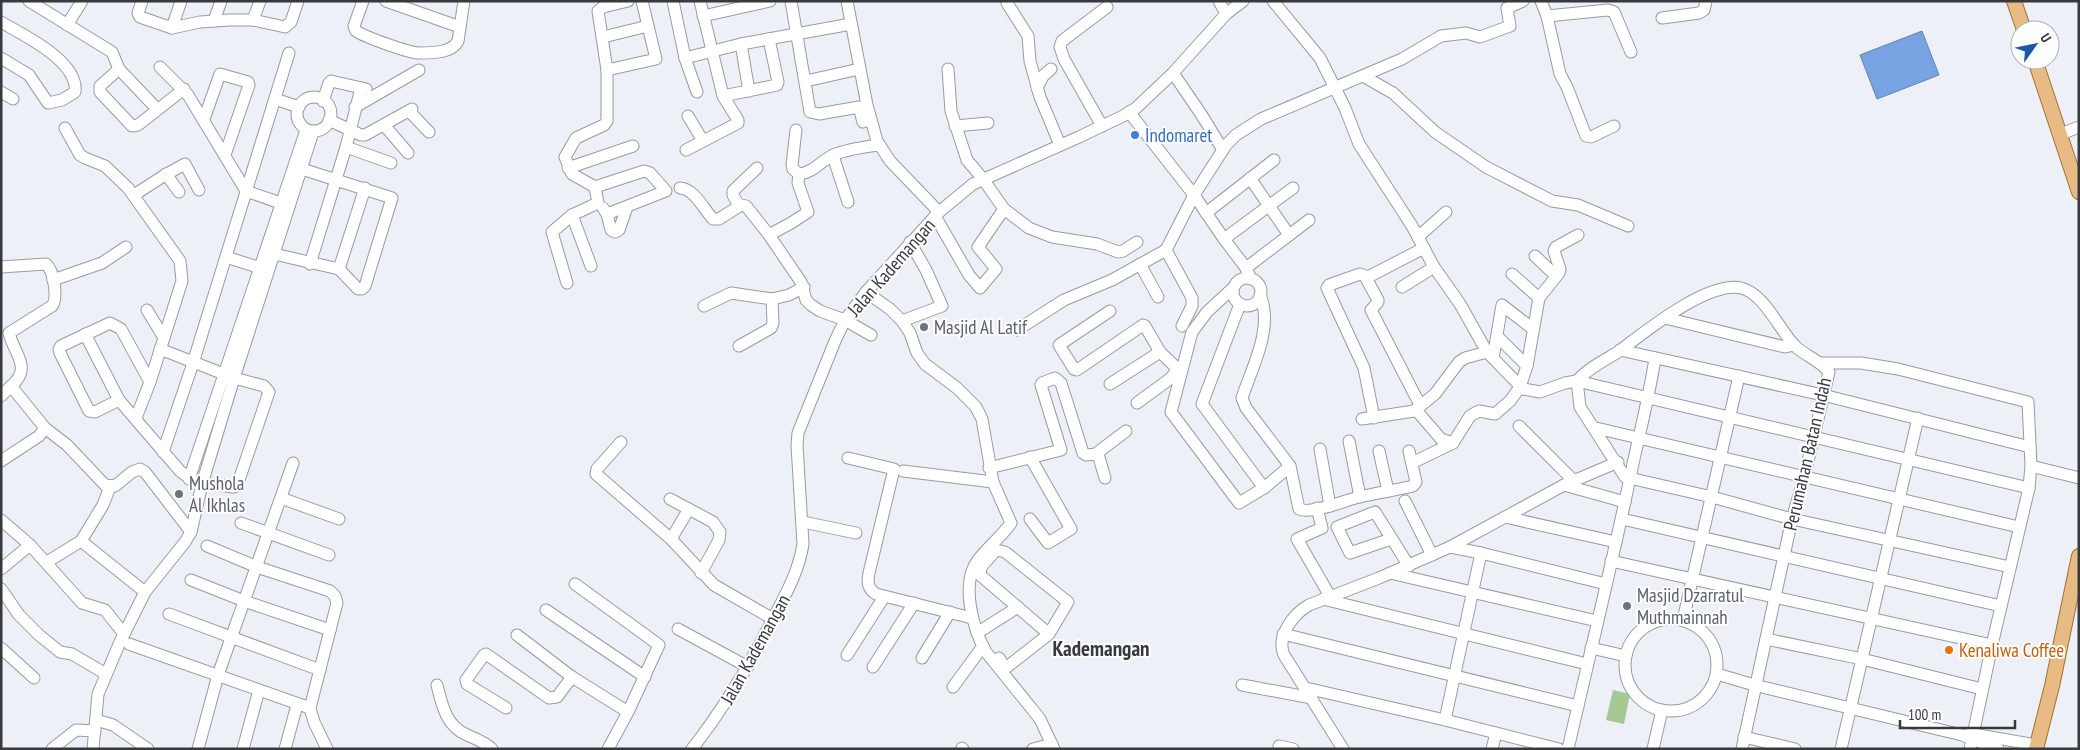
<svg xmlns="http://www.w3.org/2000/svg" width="2080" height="750" font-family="'PT Sans Narrow',sans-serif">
  <rect width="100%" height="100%" fill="#edf0f6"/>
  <polygon fill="#a6c895" points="1613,690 1630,694 1624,724 1606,720"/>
  <polygon fill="#77a3e2" stroke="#6483b0" points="1922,31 1939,75 1877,99 1860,55"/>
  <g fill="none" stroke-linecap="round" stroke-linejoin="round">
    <g stroke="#989ba1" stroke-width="13">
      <g id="minor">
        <polyline points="29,1 112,52 119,69 157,109"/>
        <polyline points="142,1 138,13 140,17 172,28 200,22 229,20 253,20 285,27 291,22 298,1"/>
        <path d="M363,1L354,26L356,31C365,37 409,53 419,53C433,53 452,53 458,41L464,1"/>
        <polyline points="386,1 460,27"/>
        <polyline points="673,1 685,58 741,44 851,24"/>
        <polyline points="700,1 723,96 777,85 778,82 769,39"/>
        <polyline points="791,1 810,112 819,114 859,107 863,122"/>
        <polyline points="847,1 867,105 877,141 890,161 939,212"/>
        <polyline points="1219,1 1226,14"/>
        <polyline points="1273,1 1320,58 1345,108 1359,144 1412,226 1434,267 1460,304 1487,352 1523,389 1540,392 1565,383 1577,381 2029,488"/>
        <polyline points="1541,1 1547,16 1560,74 1567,87 1586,136 1591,137 1614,126"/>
        <polyline points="1007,3 1028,36 1030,61 1040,97 1060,145"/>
        <polyline points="703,16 770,1"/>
        <polyline points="1547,16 1608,10 1614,12 1631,52"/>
        <polyline points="1662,18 1699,13 1704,10 1706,1"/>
        <polyline points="253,20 260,1"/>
        <polyline points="214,21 221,1"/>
        <path d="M1,22C23,35 79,61 75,92L62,100L48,103L29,75L1,58"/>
        <polyline points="67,25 82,1"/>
        <polyline points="172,28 181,1"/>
        <polyline points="603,37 648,26"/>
        <polyline points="741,44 749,91"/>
        <polyline points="685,58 697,92"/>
        <polyline points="160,67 188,95 246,191 289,206"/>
        <polyline points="119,69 100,86 100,92 132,126 138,125 184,89"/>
        <polyline points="948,69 951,111 967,160 983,179 1004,209 1029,228 1052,237 1097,244 1118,252 1123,251 1137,242"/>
        <polyline points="607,70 656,59 642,1"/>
        <polyline points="1173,73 1201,114 1223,150"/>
        <polyline points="1363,76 1393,93 1435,132 1486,167 1552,201 1578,205 1628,226"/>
        <polyline points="806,81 855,70"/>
        <polyline points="1037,88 1043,76 1051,69"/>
        <polyline points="1,92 13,99"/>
        <circle cx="314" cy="114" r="17"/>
        <polyline points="275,99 299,107"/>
        <polyline points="323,101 329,83 331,81 366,89"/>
        <polyline points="355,107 419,70"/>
        <polyline points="409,111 429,132"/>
        <polyline points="1129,112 1194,195 1224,239 1246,268 1251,279"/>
        <polyline points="688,116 703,141"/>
        <polyline points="204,119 220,74 248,82 249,85 225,155"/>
        <polyline points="329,120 361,135 365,135 412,109"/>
        <polyline points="384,125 408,153"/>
        <polyline points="955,126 988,123"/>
        <polyline points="1102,126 1064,59 1060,47 1062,41 1107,7"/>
        <polyline points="65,128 80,155 85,158 105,166 128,188 180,261 182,281 150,382 136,418"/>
        <path d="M796,130L792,165L793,169L799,174C813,173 821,161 833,155C847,149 864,147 879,145"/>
        <polyline points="2061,134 2079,127"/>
        <polyline points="346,147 391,163"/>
        <polyline points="686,150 738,123 738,120 723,96"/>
        <polyline points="833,156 848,202"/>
        <polyline points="568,168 633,146"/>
        <polyline points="166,174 179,192"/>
        <polyline points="1250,178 1289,235"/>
        <polyline points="595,187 644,171 650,173 666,191 607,214"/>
        <path d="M680,188C695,189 704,210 713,219H719L741,205L746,206L769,235L801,282L806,300L811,305L820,311L845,320L871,335"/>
        <polyline points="134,195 165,175 185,164 199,190"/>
        <polyline points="739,206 733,195 733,191 757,168"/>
        <polyline points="603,208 607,214 611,230 615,232 619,230 627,207"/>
        <polyline points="1206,213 1274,160"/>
        <polyline points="572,215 591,266"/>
        <polyline points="935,216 969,275 980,288 996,269 978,247 1004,209"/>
        <polyline points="769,235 791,223 808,212 798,183 799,174"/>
        <polyline points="1418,237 1446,212"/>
        <polyline points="1224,239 1293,188"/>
        <polyline points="1166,250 1192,298 1192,306 1182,326"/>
        <polyline points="274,254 339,269 358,289 362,289 365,286 392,198 302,169"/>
        <polyline points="1535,256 1556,276"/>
        <polyline points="226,257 267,270"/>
        <polyline points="310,264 346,147 361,88"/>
        <polyline points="1140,264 1158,297"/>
        <path d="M1,267L46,264C54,271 58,298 52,306L9,333C14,354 33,368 11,386"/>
        <polyline points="1246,268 1309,220"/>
        <polyline points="339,269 365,188"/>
        <polyline points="1512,274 1539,298"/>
        <polyline points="1368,277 1360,274 1329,285 1327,288 1364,368 1374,418"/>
        <circle cx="1247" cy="292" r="14"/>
        <polyline points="53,280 102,263 126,247"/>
        <polyline points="567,283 552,232 572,215 598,203 595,187 572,174 565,157 576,138 604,125 607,121 607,70 598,11 603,7 628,1"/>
        <polyline points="1234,287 1207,312 1192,332 1171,412 1239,503 1264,488 1290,466"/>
        <polyline points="1402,287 1434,267"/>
        <path d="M866,292L890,309L902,321L910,333L917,353L925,364L957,388L976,407L982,419L993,482L1011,523C1002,536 988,547 978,560C960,583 973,629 986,652L1040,719L1054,749"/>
        <path d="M1260,295C1274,328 1252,367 1242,398L1246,408L1290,466L1299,509C1311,515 1346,500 1359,497C1377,493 1396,490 1413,486L1416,482L1409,451"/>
        <polyline points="1240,304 1202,404 1264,488"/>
        <polyline points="704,306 731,293 772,299"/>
        <polyline points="147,310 164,338"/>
        <polyline points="1110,311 1059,345 1074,369 1077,370 1143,325 1145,326 1160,352 1181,372"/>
        <polyline points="1665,318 1785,347 1794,345"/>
        <polyline points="902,321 942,306 926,270 910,242"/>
        <polyline points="1017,330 1064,300 1112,280 1166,250 1194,195 1226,145 1236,135 1261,119 1402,59 1441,36 1466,33 1480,37 1510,26 1507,8 1523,1"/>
        <path d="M85,334L119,400L180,471C199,487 211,483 233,487L237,486L269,392L264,386L234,378L160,349"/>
        <polyline points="1497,336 1527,366"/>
        <polyline points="739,346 771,328 773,323 772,299 789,295 804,287"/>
        <polyline points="1620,350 1823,395 2030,447"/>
        <polyline points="1493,358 1502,305 1533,329"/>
        <polyline points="1820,363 1861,363 1898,369 2028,402 2031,466 2029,488 1992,645 1970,749"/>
        <polyline points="1110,384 1160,352"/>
        <polyline points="1,396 11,386 45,428 39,436 1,461"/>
        <polyline points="119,400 95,412 89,411 60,353 59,349 61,346 110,323 121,329 150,382"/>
        <polyline points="1137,403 1171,378 1177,369"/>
        <polyline points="1420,405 1371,310 1378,302 1378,300 1367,280 1368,277 1424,248"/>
        <polyline points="1416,410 1441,439 1453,443"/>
        <polyline points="1362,419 1414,411 1435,394 1459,362 1465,358 1487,352"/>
        <polyline points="1519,426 1574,481"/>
        <polyline points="45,428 67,445 105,485 115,486 132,472 140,469 145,472 191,532"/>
        <polyline points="1596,428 2019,527"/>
        <polyline points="1349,441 1360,497"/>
        <polyline points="621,442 597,469 596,474 671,539 714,585 773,619"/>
        <polyline points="1320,449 1330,506"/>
        <polyline points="1379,451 1388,491"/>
        <polyline points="163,452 193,363 289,53"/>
        <polyline points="1097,453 1126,431"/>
        <polyline points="1030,457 1071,529 1048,543 1030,519"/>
        <path d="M848,458L894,469L869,573C867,583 868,589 876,594L972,618"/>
        <polyline points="1412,463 1453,443 1470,416 1475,413 1479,411 1495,414 1510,401 1520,387 1527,366 1539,298 1559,273 1560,269 1554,251 1556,247 1578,235"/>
        <polyline points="2031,466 2079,478"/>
        <polyline points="989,468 1061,450 1041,385 1042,383 1055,378 1061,383 1083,453 1086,455 1098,454 1105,478"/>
        <polyline points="903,471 993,482"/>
        <polyline points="189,479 306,130"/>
        <polyline points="1564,485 1625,502"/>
        <polyline points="281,498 339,519"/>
        <polyline points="670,499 713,522 720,532 719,540 701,573"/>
        <polyline points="1405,501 1432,555"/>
        <polyline points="1317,508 1322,528 1297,539 1327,591"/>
        <polyline points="1505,517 1616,542"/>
        <polyline points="1622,519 2001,606"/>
        <polyline points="1,520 30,545 1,569"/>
        <polyline points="803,522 856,533"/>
        <polyline points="241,523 329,555"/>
        <polyline points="671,539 689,509"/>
        <polyline points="1391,539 1350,553 1337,527 1375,512 1409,566"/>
        <polyline points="81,541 145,592"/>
        <polyline points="30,545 82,603 105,610 124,634"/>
        <polyline points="207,546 257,567 330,591 335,596 337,603 310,708 314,722 327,749"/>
        <polyline points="1450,547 1564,485 1618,462"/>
        <polyline points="1481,553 1606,584"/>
        <polyline points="1611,561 1992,645"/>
        <polyline points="47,562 81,541 103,505 110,487"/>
        <polyline points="1390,573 1597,621"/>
        <polyline points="191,580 244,601 330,630"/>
        <polyline points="575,584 659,645 628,712 608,749"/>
        <polyline points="1,589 19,615 39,635 60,652 72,654 106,674"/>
        <polyline points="1323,599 1587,664"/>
        <polyline points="546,610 645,677"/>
        <polyline points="169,614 320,670"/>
        <circle cx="1671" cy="665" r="46"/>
        <polyline points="1683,620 1739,376"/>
        <polyline points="678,629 748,667"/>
        <polyline points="977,633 1018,607"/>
        <polyline points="1283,634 1578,706"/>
        <polyline points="517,635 572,677 628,712"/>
        <polyline points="1766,639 1862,659 1982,689"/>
        <polyline points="129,644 310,708"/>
        <polyline points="1,648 34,678"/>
        <polyline points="1591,648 1626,656"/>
        <polyline points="847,655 884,597"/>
        <polyline points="922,658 950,612"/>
        <polyline points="999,658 1004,666 1007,667 1049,634 1068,602 1005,552 996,550 981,567 980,575 1049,634"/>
        <polyline points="873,667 914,603"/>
        <polyline points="1717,674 1754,685 1962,735 1998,749"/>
        <path d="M437,685C442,705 446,726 467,735C476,739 485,742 492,749"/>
        <polyline points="1242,685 1312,698"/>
        <polyline points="953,687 983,646"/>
        <polyline points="1306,688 1445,720 1559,749"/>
        <polyline points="506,708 467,684 466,680 484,655 486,654 549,698 557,697 572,677"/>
        <polyline points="96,720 113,725 148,749"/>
        <polyline points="1966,735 1973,734 2037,745"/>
        <polyline points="1744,737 1795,749"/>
        <polyline points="1279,746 1293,749"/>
        <polyline points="962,748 963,749"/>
        <polyline points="52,749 76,730 95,731"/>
        <polyline points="93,749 98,694 120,642 145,592 185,542 191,532 202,484 234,378 313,132"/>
        <polyline points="198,749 218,675 293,463"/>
        <polyline points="243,749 259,690"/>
        <polyline points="285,749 297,705"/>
        <path d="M692,749C725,707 751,663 775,615C787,592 799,570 803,544L797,445L798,433L835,341L845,320L866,292L939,212L973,184L1079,137L1123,116L1136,108L1173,73L1226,14L1243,1"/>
        <polyline points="1033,749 1052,744"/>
        <path d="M1343,749L1284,655C1276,637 1293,614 1309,605L1379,578L1450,547L1481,553L1445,720"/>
        <polyline points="1492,749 1496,733"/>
        <path d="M1568,749C1589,658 1611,568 1630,478C1638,438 1649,399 1655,358"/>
        <polyline points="1653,749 1662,710"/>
        <path d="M1742,749L1792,519L1804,478L1829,372C1820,360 1805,356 1795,346C1780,331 1764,293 1741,288C1707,281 1645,332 1618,352C1605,360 1587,369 1577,381L1580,407L1625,477L1712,497L1792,519L2010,567"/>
        <polyline points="1841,749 1918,418"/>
      </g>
    </g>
    <g stroke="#a07036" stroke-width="16">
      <g id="major">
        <polyline points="2014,1 2024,30"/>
        <polyline points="2035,60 2079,192"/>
        <polyline points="2036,749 2052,686 2079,556"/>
      </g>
    </g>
    <use href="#minor" stroke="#fff" stroke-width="11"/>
    <use href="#major" stroke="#e8bb84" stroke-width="14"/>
  </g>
  <circle fill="#3f7fe0" stroke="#fcfdfe" stroke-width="2" cx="1135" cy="135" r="5"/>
  <g fill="#6b7280" stroke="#fcfdfe" stroke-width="2">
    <circle cx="924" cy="327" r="5"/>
    <circle cx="179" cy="494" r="5"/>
    <circle cx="1627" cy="606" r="5"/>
  </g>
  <circle fill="#e8710a" stroke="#fcfdfe" stroke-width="2" cx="1949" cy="650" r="5"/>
  <g text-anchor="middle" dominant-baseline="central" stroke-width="4" stroke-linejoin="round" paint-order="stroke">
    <g font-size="19" fill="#366cbe" stroke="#fcfdfe" text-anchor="start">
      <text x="1145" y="135">Indomaret</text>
    </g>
    <g font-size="19" fill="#38393c" stroke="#fcfdfe">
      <text transform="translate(891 267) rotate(-49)">Jalan Kademangan</text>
      <text transform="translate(1807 454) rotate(-77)">Perumahan Batan Indah</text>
      <text transform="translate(755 649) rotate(-61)">Jalan Kademangan</text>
    </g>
    <g font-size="19" fill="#5b616d" stroke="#fcfdfe" text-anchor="start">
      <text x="934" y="327">Masjid Al Latif</text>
      <text x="189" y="483">Mushola<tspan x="189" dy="22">Al Ikhlas</tspan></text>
      <text x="1637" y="595">Masjid Dzarratul<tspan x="1637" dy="22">Muthmainnah</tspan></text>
    </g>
    <g font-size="19" fill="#c56008" stroke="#fcfdfe" text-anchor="start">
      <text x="1959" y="650">Kenaliwa Coffee</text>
    </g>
    <g font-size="21" font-weight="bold" fill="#38393c" stroke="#fcfdfe">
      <text x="1101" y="648">Kademangan</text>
    </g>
  </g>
  <rect width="2080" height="750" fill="none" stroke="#38393c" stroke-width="5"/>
  <g transform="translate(2035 45) rotate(57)"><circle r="24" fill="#fcfdfe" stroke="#aeafb0"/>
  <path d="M0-4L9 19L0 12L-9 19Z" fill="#1c57a9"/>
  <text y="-8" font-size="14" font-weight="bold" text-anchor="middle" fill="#38393c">U</text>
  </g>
  <path d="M1900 720v8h115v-8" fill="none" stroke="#38393c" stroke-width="2.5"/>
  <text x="1908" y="720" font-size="15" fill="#38393c" stroke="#fcfdfe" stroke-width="4" paint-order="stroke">100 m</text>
</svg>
